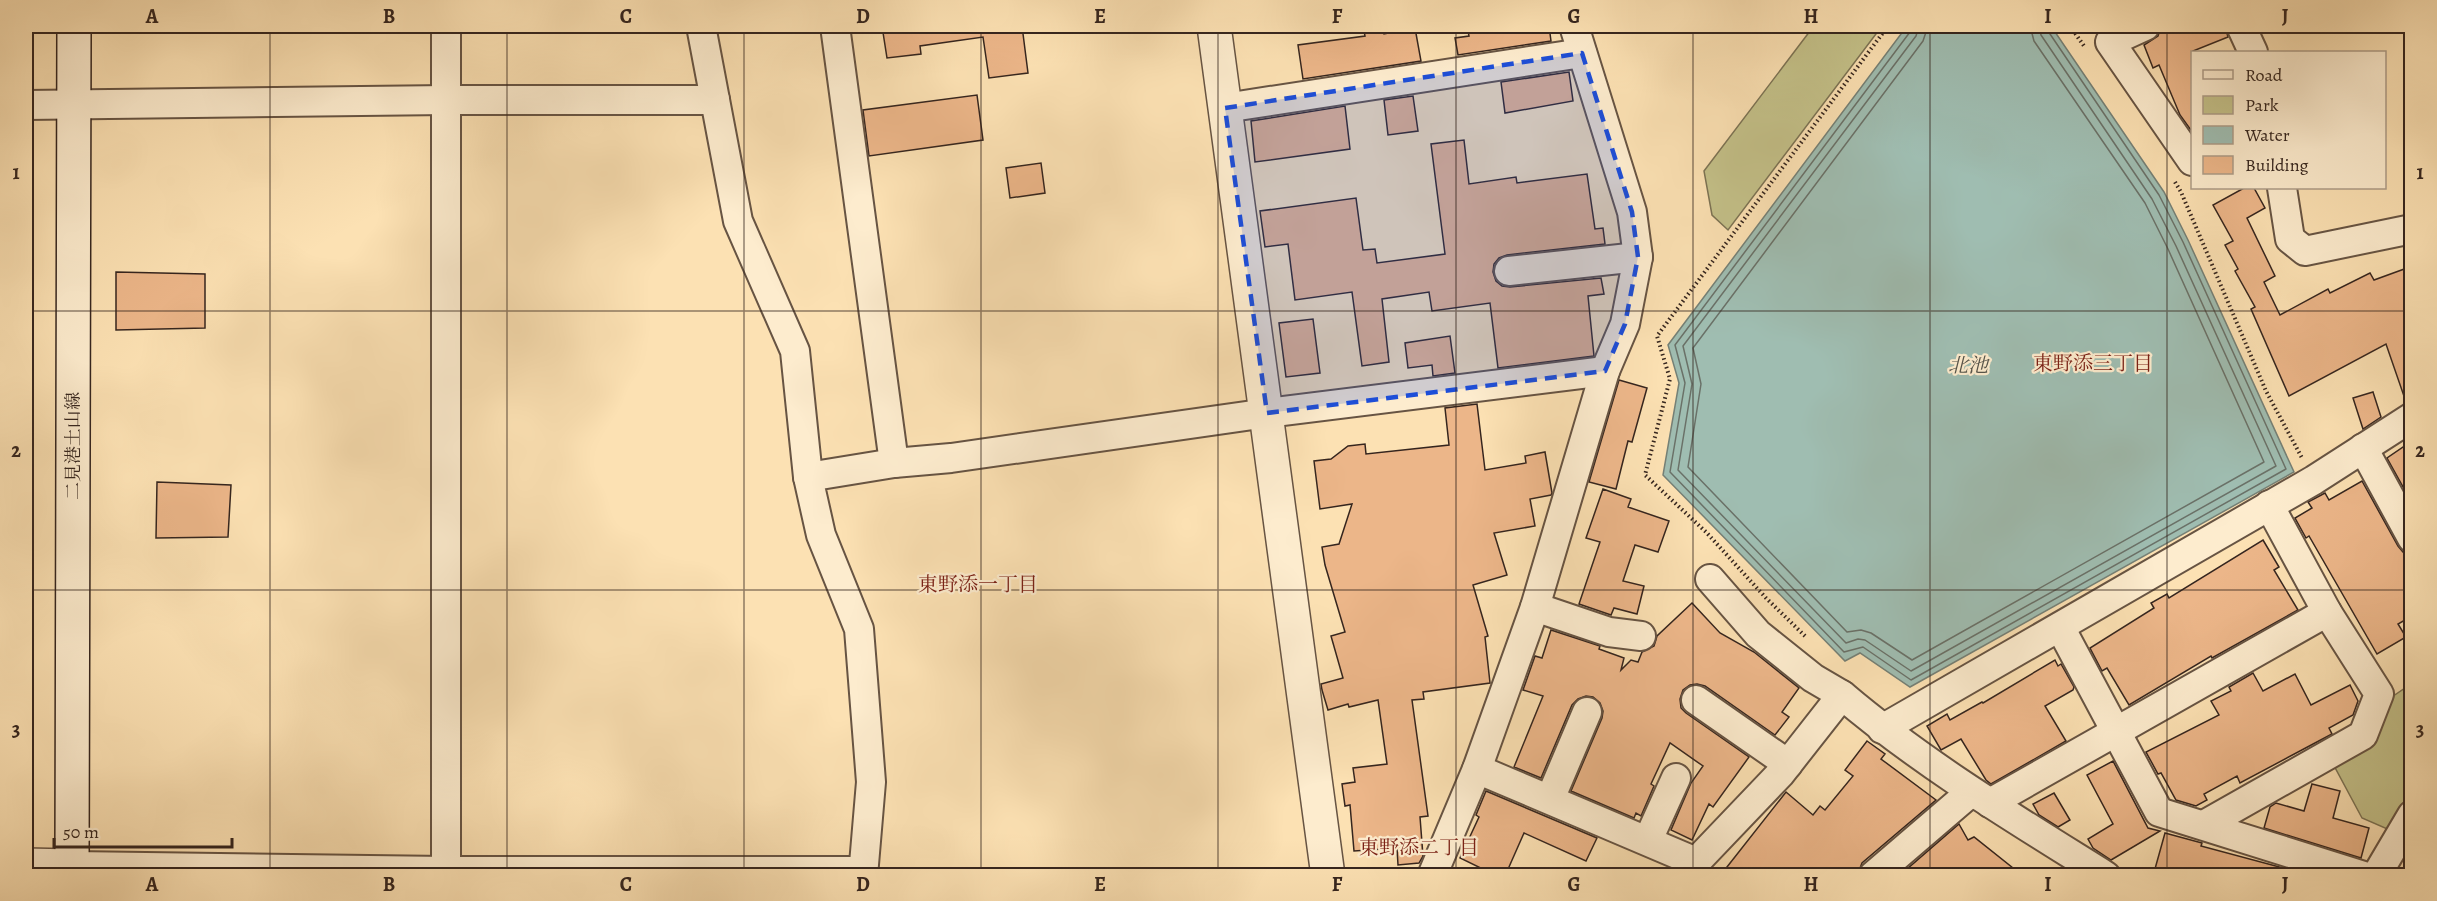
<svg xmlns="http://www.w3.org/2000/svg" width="2437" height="901" font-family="Alegreya,'Noto Serif JP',serif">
  <rect width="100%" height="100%" fill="#fce1b3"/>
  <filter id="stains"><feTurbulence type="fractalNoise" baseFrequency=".00333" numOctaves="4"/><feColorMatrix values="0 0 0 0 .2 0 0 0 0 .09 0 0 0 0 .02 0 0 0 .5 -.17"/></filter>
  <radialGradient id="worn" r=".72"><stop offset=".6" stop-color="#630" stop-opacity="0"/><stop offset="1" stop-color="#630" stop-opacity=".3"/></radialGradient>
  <g fill="#c4c189" stroke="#7c7354" stroke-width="1.5">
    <polygon points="1805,26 1882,26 1728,230 1712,215 1704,171 1810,31"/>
    <polygon points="2411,684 2411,797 2392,831 2362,818 2332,762 2386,701"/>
  </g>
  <polygon fill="#9fbdb1" stroke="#758076" stroke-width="1.5" points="1907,26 2051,26 2164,192 2188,240 2294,472 1910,687 1860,653 1845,661 1663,475 1679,383 1668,345"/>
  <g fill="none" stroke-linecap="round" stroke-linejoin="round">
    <g stroke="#6a7168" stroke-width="1.5">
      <polyline points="1911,26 1910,32 1675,345 1685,383 1670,472 1844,652 1863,647 1911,680 2286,469 2183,242 2159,195 2048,31 2047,26"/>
      <polyline points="1919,26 1916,36 1683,346 1692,384 1678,470 1846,643 1858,639 1865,640 1911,671 2276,466 2176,246 2152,199 2041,35 2039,26"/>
      <polyline points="1928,26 1923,41 1693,348 1701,384 1688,467 1847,632 1861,630 1871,633 1912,660 2264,462 2168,249 2145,203 2034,41 2030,26"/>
    </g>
  </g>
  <g fill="#ecb689" stroke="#35251e" stroke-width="1.5">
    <polygon points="882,26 1022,26 1028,73 989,78 983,37 920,46 921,54 887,58"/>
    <polygon points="1363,26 1382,26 1384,34 1415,28 1421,61 1303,79 1298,45 1365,36"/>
    <polygon points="1467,26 1549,26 1551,41 1458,55 1455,38 1469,36"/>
    <polygon points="2161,26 2225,26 2228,37 2193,51 2193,133 2180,115 2159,65 2153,68 2144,45 2158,36"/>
    <polygon points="1569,72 1573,101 1505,113 1501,82"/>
    <polygon points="977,95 983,140 869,156 863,110"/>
    <polygon points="1413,96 1418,131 1388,135 1384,100"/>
    <polygon points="1345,106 1350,149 1255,162 1251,121"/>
    <polygon points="1464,140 1469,184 1516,177 1517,183 1587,174 1595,229 1603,228 1605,244 1507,255 1499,258 1494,264 1493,272 1496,281 1502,286 1510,287 1601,278 1604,294 1588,296 1594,356 1498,368 1490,303 1432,311 1429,292 1382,299 1389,362 1362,366 1352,292 1295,300 1288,244 1265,247 1260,211 1356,198 1363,250 1375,249 1377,263 1445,254 1431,144"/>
    <polygon points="1041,163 1045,193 1010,198 1006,168"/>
    <polygon points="2244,188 2254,188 2265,208 2247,218 2275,276 2264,282 2280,315 2328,289 2330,293 2370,273 2374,280 2407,268 2412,280 2412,401 2406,402 2386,344 2289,396 2251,309 2255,307 2235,271 2238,269 2225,245 2233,241 2213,205"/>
    <polygon points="116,272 205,274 205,328 116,330"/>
    <polygon points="1313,319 1320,373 1286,377 1279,323"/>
    <polygon points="1450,336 1455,373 1433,376 1432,365 1408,368 1405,343"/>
    <polygon points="1619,380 1647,388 1632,442 1628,441 1616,489 1589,482"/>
    <polygon points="2373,392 2381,417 2363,429 2353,398"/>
    <polygon points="1477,404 1485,470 1526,463 1525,456 1545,452 1552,493 1551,495 1530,499 1535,526 1494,533 1507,575 1473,585 1488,636 1485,637 1490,683 1423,692 1424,699 1412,700 1428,816 1420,817 1423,856 1419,863 1398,865 1397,848 1354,851 1350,805 1345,806 1342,784 1355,782 1353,768 1387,764 1378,700 1349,707 1348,704 1328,710 1322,690 1321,684 1343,678 1331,636 1345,632 1325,565 1322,547 1339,544 1352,504 1320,509 1314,461 1331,459 1348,446 1365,444 1366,454 1449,445 1445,408"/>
    <polygon points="2412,441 2412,503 2387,458"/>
    <polygon points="2362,481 2398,546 2403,552 2412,554 2412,616 2398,624 2406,637 2377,654 2309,536 2306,538 2295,518 2312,508 2308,502 2325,493 2329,500"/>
    <polygon points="157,482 231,485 228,537 156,538"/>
    <polygon points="1603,489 1631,499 1628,507 1669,521 1658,552 1635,545 1623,581 1644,586 1637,614 1614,608 1611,615 1579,604 1600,542 1586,538"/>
    <polygon points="2263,540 2279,567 2274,570 2298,610 2212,658 2211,656 2129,705 2107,668 2102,671 2090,648 2154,608 2151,603 2167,594 2169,598"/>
    <polygon points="1692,603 1720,633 1754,652 1799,688 1782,712 1789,717 1775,735 1705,686 1697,684 1690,685 1683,690 1680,699 1681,708 1686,713 1749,757 1713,807 1709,804 1692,840 1671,830 1691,783 1703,766 1670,743 1651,784 1654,786 1641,816 1636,813 1634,818 1571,791 1602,718 1603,711 1600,703 1593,697 1586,696 1578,699 1572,705 1541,778 1514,767 1543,696 1523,690 1535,656 1542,658 1551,630 1600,646 1599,649 1624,658 1621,670 1631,660 1638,662 1642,652 1654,646 1657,636"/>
    <polygon points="2055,660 2058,666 2061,664 2074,687 2073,690 2045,706 2066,741 1991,784 1986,780 1961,739 1941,750 1927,726 1947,714 1950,720 1982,702 1983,703"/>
    <polygon points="2253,673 2263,691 2295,674 2311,705 2350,685 2358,701 2353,715 2329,728 2332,734 2315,743 2240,783 2237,776 2204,794 2207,800 2196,806 2176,800 2161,773 2158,774 2146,752 2219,715 2211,701 2231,691 2229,687"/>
    <polygon points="1867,741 1885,754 1881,759 1936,800 1862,863 1857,876 1736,876 1727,867 1786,792 1813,815 1820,806 1825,810 1853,776 1845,770"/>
    <polygon points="2113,761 2148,828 2160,831 2111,860 2093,848 2088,839 2113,824 2087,775"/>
    <polygon points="2312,784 2340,791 2333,818 2369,828 2361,858 2264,828 2270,807 2276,803 2304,811"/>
    <polygon points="1486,791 1597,838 1586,861 1524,833 1505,876 1497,876 1460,858 1479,817 1476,815"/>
    <polygon points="2054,793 2070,820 2058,827 2039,815 2033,804"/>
    <polygon points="1959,824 1968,840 1974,837 2023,876 1899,876"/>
    <polygon points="2165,833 2202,843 2201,846 2287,869 2286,876 2153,876"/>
  </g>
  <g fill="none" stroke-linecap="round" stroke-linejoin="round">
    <g stroke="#675443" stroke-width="32">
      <g id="minor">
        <polyline points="446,26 446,876"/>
        <polyline points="701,26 738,221 795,351 808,477"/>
        <polyline points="835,26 894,463"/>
        <polyline points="2145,26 2110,42 2192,161"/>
        <polyline points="2241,26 2253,52"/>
        <polyline points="26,105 447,100 715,100"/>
        <polyline points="1225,108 1582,53"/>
        <polyline points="2282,188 2290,239 2305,251 2412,229"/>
        <polyline points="1509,271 1638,257"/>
        <polyline points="2363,448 2412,538"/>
        <polyline points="1710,579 1758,634 1813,678 1842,695"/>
        <polyline points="1535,607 1609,632 1641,636"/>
        <polyline points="2060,627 2159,812 2364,876"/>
        <polyline points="1696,700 1788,764"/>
        <polyline points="1882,729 2314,480 2412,417"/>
        <path d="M1477,769L1696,862L1780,774L1842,695C1923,764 2015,819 2106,876"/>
        <polyline points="1550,799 1587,712"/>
        <polyline points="1990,803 2327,612"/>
        <polyline points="2204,825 2363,735 2379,694 2327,612 2269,505"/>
        <polyline points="1648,840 1676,778"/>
        <polyline points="72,866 446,871 862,871"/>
        <polyline points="863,876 871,782 859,629 821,535 808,477 894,463 951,458 1267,413 1605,371"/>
        <polyline points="1432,876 1477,769 1535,607 1605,371 1625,324 1638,257 1632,212 1574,26"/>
        <polyline points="1873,876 1971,792"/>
        <polyline points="2376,876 2412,815"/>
      </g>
    </g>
    <g stroke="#675443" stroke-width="36">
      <g id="tertiary">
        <polyline points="1214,26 1328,876"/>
        <polyline points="26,865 72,866"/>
      </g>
    </g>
    <g stroke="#35251e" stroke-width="36">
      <polyline id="secondary" points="69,876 72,866 74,26"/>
    </g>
    <g stroke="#35251e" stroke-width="4" stroke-dasharray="1.5 3" stroke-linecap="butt">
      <polyline points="2070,26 2084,46"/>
      <polyline points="2175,182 2181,192 2266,391 2302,458"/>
      <polyline points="1805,636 1766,598 1706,532 1645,475 1670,379 1657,336 1888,26"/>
    </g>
    <use href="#minor" stroke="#fdecce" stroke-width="28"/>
    <use href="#tertiary" stroke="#fdecce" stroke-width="33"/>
    <use href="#secondary" stroke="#fdecce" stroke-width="33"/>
  </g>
  <path fill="#1d4ed8" fill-opacity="0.2" stroke="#1d4ed8" stroke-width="4.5" stroke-dasharray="12 8" stroke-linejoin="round" d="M1582,53L1632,212L1638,257L1625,324L1605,371L1267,413L1225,108Z"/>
  <path fill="none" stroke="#35251e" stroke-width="1.5" stroke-opacity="0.55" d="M270,26V876M507,26V876M744,26V876M981,26V876M1218,26V876M1456,26V876M1693,26V876M1930,26V876M2167,26V876M26,311H2412M26,590H2412"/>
  <g text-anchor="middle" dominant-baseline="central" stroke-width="4.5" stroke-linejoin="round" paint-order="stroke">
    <g font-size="18" fill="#35251e" stroke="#fdecce">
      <text transform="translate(73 446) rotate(-90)">二見港土山線</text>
    </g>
    <g font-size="20" fill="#7a1f14" stroke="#fdecce">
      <text x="2093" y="363">東野添三丁目</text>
      <text x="978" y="584">東野添一丁目</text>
      <text x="1419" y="847">東野添二丁目</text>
    </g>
    <g font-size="20" font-style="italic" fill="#55534a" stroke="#fdecce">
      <text x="1968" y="365">北池</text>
    </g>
  </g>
  <rect width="2437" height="901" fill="none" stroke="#fce1b3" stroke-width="66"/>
  <rect x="2191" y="51" width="195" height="138" fill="#fdecce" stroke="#ad9c88" stroke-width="1.5"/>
  <rect x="2203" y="70" width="30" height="9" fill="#fdecce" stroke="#ad9c88" stroke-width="1.5"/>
  <text x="2245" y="81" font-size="18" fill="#35251e">Road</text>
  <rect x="2203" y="96" width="30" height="18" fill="#c4c189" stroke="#ad9c88" stroke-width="1.5"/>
  <text x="2245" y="111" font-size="18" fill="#35251e">Park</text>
  <rect x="2203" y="126" width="30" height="18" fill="#9fbdb1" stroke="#ad9c88" stroke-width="1.5"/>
  <text x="2245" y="141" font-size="18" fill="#35251e">Water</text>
  <rect x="2203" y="156" width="30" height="18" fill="#ecb689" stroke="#ad9c88" stroke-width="1.5"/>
  <text x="2245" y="171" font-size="18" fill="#35251e">Building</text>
  <path d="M54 838v9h178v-9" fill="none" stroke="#35251e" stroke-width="3"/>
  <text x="63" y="838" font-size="18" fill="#35251e" stroke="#fdecce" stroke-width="4.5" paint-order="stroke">50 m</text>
  <rect x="33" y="33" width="2371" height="835" fill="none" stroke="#35251e" stroke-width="2"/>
  <g font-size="20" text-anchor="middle" font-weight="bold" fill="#35251e">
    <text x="152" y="23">A</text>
    <text x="389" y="23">B</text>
    <text x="626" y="23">C</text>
    <text x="863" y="23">D</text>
    <text x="1100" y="23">E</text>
    <text x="1337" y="23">F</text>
    <text x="1574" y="23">G</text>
    <text x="1811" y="23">H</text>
    <text x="2048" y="23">I</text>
    <text x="2285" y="23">J</text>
    <text x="16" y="179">1</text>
    <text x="2420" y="179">1</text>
    <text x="16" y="457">2</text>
    <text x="2420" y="457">2</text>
    <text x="16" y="736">3</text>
    <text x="2420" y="736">3</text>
    <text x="152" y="891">A</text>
    <text x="389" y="891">B</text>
    <text x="626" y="891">C</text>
    <text x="863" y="891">D</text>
    <text x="1100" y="891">E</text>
    <text x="1337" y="891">F</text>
    <text x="1574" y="891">G</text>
    <text x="1811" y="891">H</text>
    <text x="2048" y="891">I</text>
    <text x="2285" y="891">J</text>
  </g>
  <rect width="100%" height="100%" filter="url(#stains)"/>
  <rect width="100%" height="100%" fill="url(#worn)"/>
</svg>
